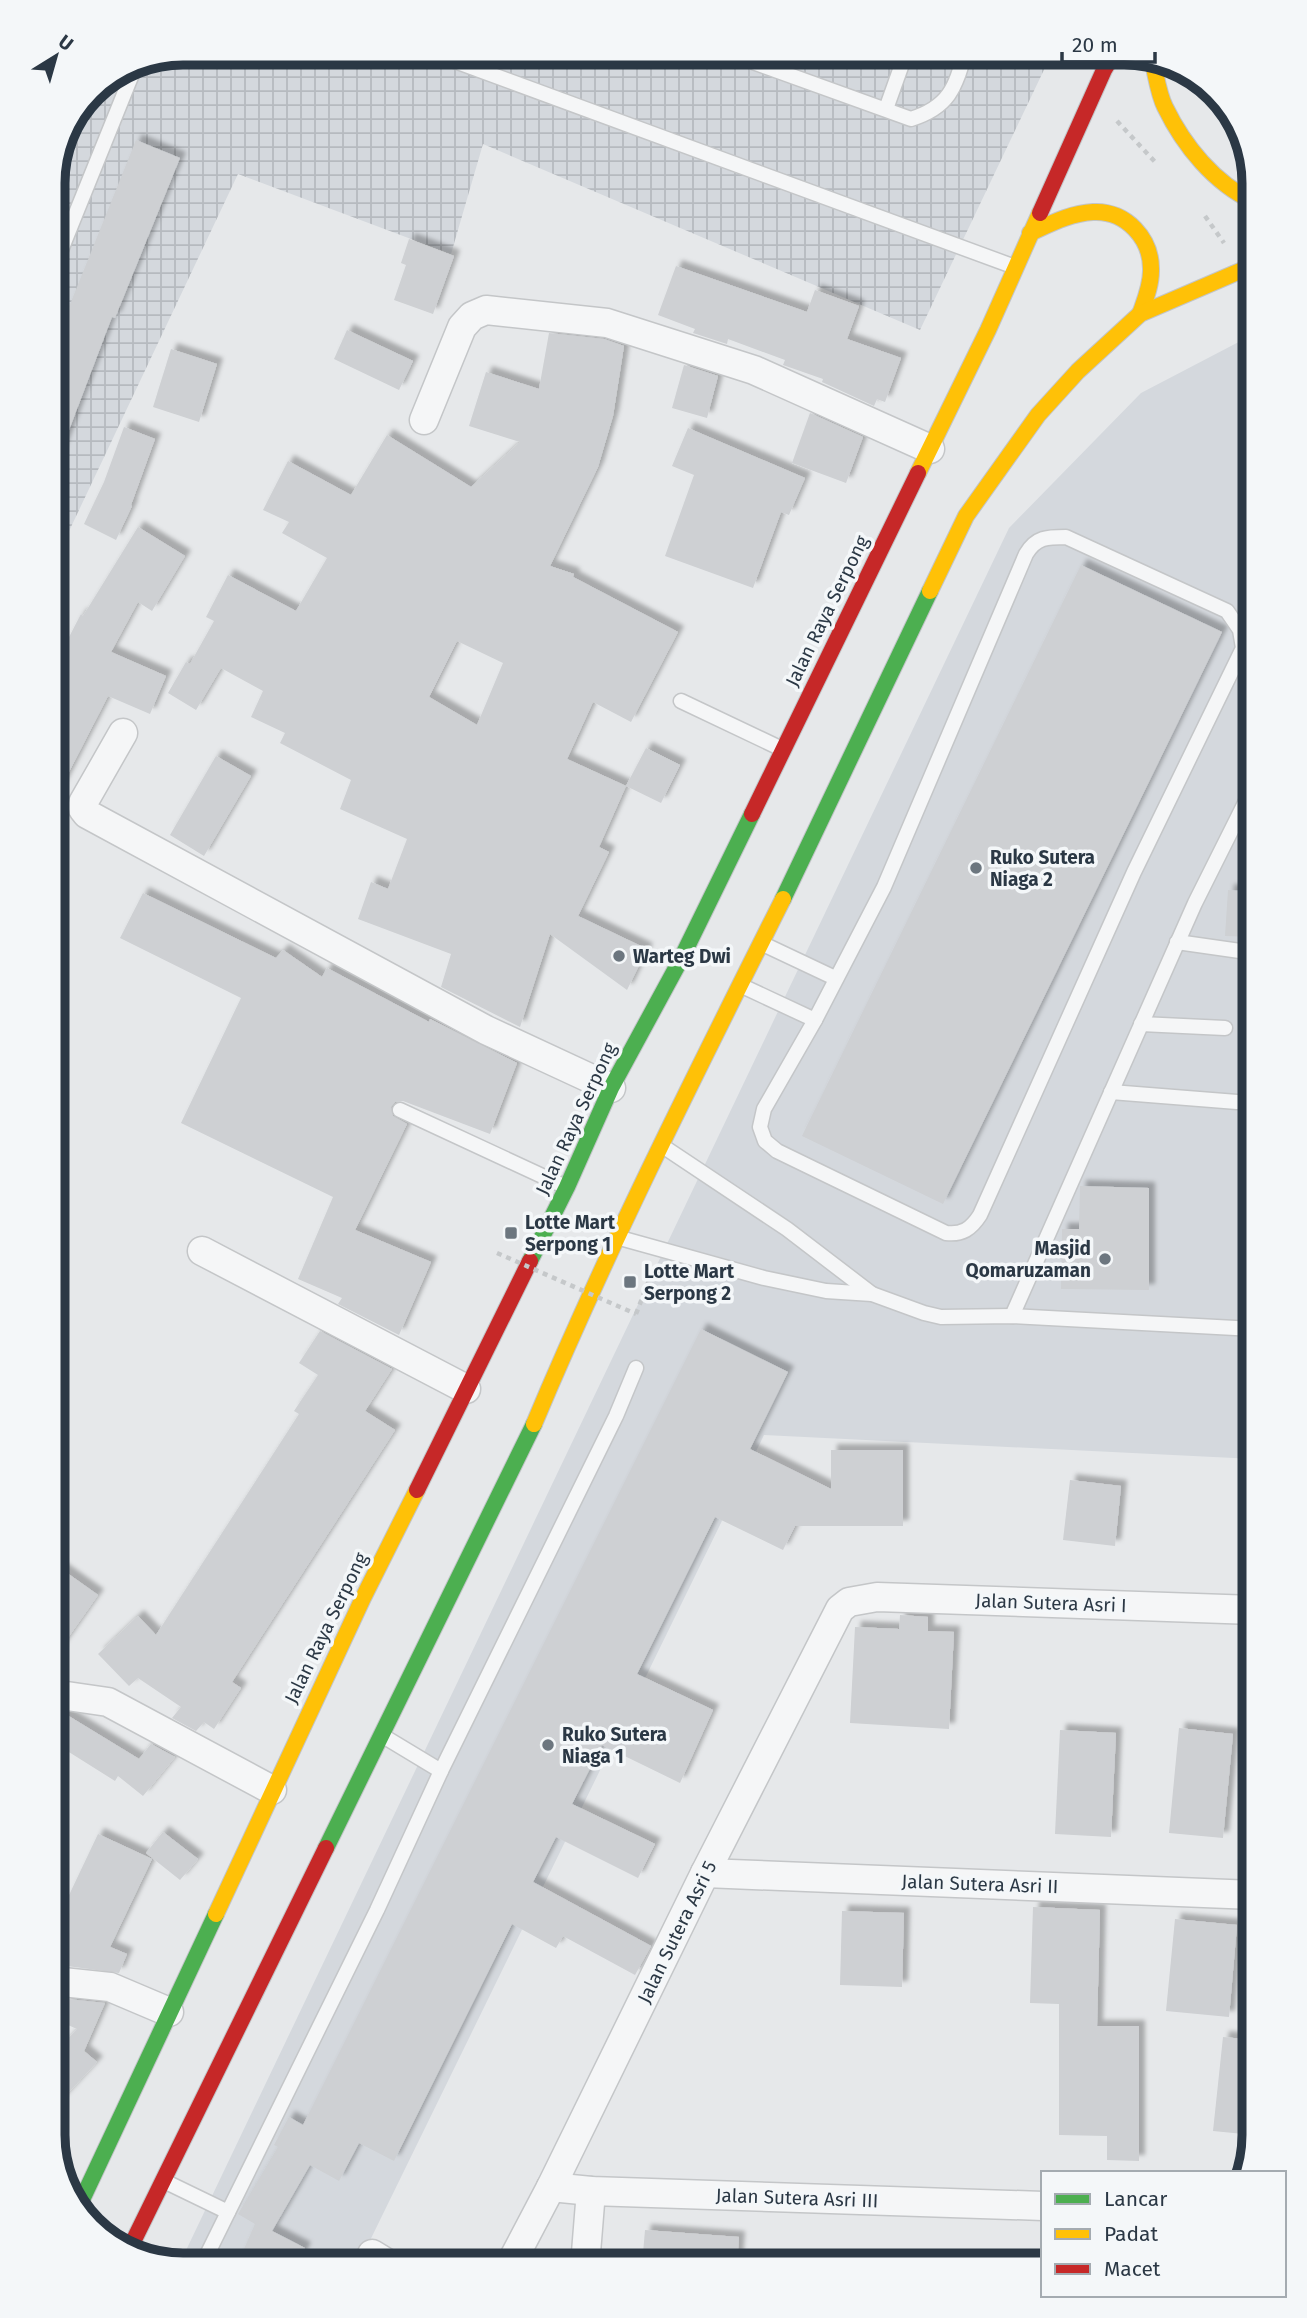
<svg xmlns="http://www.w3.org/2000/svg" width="1307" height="2318" font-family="'Fira Sans',sans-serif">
  <defs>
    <pattern id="industrial-grid" width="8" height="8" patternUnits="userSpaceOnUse" patternTransform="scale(1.75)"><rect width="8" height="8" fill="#d4d8dd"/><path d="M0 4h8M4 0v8" fill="none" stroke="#b6babf"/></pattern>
    <filter id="shadow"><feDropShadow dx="6" dy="-6" stdDeviation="2" flood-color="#0004"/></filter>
  </defs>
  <rect width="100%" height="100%" fill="#e6e8ea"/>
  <polygon fill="#d4d8dd" points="1254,334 1254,1459 764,1435 358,2265 179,2265 1009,528 1141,393"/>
  <polygon fill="url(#industrial-grid)" points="183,53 1052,53 920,330 483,144 451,254 238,174 53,565 53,174 91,90 133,62"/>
  <g fill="#ced0d3" fill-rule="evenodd" filter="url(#shadow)">
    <polygon points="136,140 180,158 115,318 112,317 55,467 53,466 53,340 64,311 67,312"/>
    <polygon points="409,239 454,256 433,314 394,300 406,265 401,263"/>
    <polygon points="676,266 807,312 815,290 859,306 847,339 901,358 885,402 877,399 874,406 822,382 823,379 783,365 785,360 728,339 727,344 693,333 695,329 658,315"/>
    <polygon points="347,330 413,361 399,390 334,359"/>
    <path d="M549,333L604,339L624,346L613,416L598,467L550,566L574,574L573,577L678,632L631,722L593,702L567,759L626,786L599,847L609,852L578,916L647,949L627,990L550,934L520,1027L441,987L451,954L358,919L371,882L388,889L407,839L340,809L351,780L280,743L285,733L251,717L263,691L221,668L196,710L168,693L186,662L190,664L214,621L206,617L228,575L296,611L327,558L282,533L289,522L263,510L288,461L351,495L387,435L471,487L520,442L469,426L486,372L539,389ZM457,641L503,663L477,725L429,697Z"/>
    <polygon points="171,349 217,364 199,422 153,407"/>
    <polygon points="684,365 718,376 707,418 672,408"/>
    <polygon points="810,413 863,437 846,483 792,463"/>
    <polygon points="124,427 155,439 131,505 132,506 116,540 84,524 104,482"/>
    <polygon points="688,428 805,478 789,515 781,512 753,588 665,556 694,475 672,466"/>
    <polygon points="138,527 185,556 152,611 138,602 111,652 166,676 150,714 108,696 53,803 53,668 81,614 83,616"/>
    <polygon points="1081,565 1222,632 943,1204 802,1136"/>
    <polygon points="646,748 680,765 661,803 626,786"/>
    <polygon points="216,756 251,776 204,856 170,835"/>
    <polygon points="1228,890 1254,892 1254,937 1225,936"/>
    <polygon points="143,893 276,958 283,950 322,977 327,968 429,1022 430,1019 517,1063 490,1134 403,1101 395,1102 391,1107 393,1116 407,1124 355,1230 431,1262 399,1335 338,1304 342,1298 298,1279 333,1197 181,1123 241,998 120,938"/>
    <polygon points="1080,1186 1149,1188 1149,1290 1061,1289 1062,1229 1079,1229"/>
    <polygon points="701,1329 788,1372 750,1449 831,1489 831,1450 903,1450 903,1526 795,1526 783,1550 715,1517 637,1674 713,1710 680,1783 602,1745 572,1804 655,1844 638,1878 556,1837 533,1882 651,1946 635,1975 563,1936 556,1948 512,1924 394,2161 359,2143 339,2181 310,2165 272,2231 305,2248 297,2265 237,2265 255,2224 238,2214 278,2147 274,2145 289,2117 303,2125"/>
    <polygon points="320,1331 392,1369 365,1411 395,1430 232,1682 241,1688 214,1729 204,1722 196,1731 172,1718 181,1707 138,1678 129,1686 98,1654 138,1616 156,1635 299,1414 294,1411 318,1375 299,1363"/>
    <polygon points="1070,1480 1121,1486 1115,1546 1063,1540"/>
    <polygon points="53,1563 98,1595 53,1659 57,1603 53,1600"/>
    <polygon points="900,1615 928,1617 928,1631 954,1632 949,1729 850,1723 855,1627 899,1629"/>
    <polygon points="62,1712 139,1759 151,1744 175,1757 143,1796 118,1776 115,1781 53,1742 53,1726"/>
    <polygon points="1179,1728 1233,1734 1223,1838 1169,1833"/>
    <polygon points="1060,1730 1116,1733 1111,1837 1055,1834"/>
    <polygon points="163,1832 198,1859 180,1880 146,1853"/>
    <polygon points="98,1834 152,1859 110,1947 127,1954 119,1973 67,1966 53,1960 53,1954 69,1916 61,1912"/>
    <polygon points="1033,1907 1100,1910 1097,2026 1139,2026 1139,2161 1107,2160 1107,2136 1059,2135 1059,2004 1030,2003"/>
    <polygon points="842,1911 904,1913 902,1987 840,1985"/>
    <polygon points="1175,1919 1237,1925 1229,2017 1166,2011"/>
    <polygon points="68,1999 105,2003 84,2051 97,2062 52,2110 53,2055 77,2029 59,2021"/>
    <polygon points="1223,2037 1254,2040 1254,2135 1213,2131"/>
    <polygon points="645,2230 739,2237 737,2265 642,2265"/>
  </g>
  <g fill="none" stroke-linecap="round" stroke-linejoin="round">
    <g stroke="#c4c6c8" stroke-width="17">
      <g id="lane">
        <polyline points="433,53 1015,267"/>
        <path d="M728,53L911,119C949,107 955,88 965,53"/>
        <polyline points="886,109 906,53"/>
        <polyline points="53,270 137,62"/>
        <path d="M1066,537L1227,611L1240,630L1243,648L1134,872L980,1215C971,1229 962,1235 946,1233L777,1151L765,1141L760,1127L764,1109L815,1020L884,887L1026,554C1036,537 1047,537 1066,537Z"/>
        <polyline points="681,701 782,749"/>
        <polyline points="1177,942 1254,953"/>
        <polyline points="761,943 835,978"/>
        <polyline points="740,985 815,1020"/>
        <polyline points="1141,1024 1225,1028"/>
        <polyline points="1111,1092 1237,1102"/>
        <polyline points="400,1110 566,1187"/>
        <polyline points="661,1145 787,1229 872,1294"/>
        <polyline points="620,1238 764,1278 826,1291 872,1294 924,1313 941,1317 1012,1316 1254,1329"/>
        <polyline points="1012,1316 1195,903 1254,785"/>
        <polyline points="383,1736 441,1771"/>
        <polyline points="164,2181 228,2212"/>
        <polyline points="202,2265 377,1910 441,1771 616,1416 636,1368"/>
      </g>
    </g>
    <g stroke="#c4c6c8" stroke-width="31">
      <g id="street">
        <polyline points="424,420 462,327 472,316 486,310 607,323 754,370 930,449"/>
        <polyline points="123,733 83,803 83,809 87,814 486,1030 611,1088"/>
        <polyline points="202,1251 466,1389"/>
        <polyline points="53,1694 108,1702 272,1790"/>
        <polyline points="705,1873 1254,1895"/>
        <polyline points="53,1981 110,1987 169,2012"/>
        <polyline points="551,2187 591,2191 1043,2206"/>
        <polyline points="372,2254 390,2265"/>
        <polyline points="510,2265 551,2187 705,1873 840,1609 849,1602 877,1597 1254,1610"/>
        <polyline points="585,2265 591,2191"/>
      </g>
    </g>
    <g stroke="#c2c5c8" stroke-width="18">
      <g id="fast">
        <polyline points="783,899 930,591"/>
        <polyline points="530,1261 567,1187 611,1088 681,959 752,814"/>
        <polyline points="326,1848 534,1424"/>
        <polyline points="79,2206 216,1914"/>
      </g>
    </g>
    <g stroke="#c2c5c8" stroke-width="18">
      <g id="slow">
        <path d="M1152,59C1156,74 1158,93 1165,107C1184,146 1214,183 1254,202"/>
        <path d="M1030,233C1050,224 1071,213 1093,212C1126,210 1152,239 1151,271C1151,286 1145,300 1140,314"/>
        <polyline points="918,473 988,330 1040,213"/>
        <polyline points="930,591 966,516 1038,415 1078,371 1140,314 1254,265"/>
        <path d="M534,1424C609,1245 696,1073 783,899"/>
        <polyline points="216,1914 363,1598 417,1490"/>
      </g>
    </g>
    <g stroke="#c2c5c8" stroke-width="18">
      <g id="jam">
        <polyline points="1040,213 1104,70 1114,53"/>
        <polyline points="752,814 918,473"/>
        <polyline points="417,1490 530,1261"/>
        <polyline points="129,2250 326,1848"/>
      </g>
    </g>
    <g stroke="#c5c8ca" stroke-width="4.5" stroke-dasharray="5 5" stroke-linecap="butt">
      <polyline points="1117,121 1156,163"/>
      <polyline points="1205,216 1224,243"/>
      <polyline points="636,1314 653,1270"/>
    </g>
    <use href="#lane" stroke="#f5f6f7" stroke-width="14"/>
    <use href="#street" stroke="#f5f6f7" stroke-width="28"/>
    <use href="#fast" stroke="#4caf50" stroke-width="16"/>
    <use href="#slow" stroke="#ffc107" stroke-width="16"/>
    <use href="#jam" stroke="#c62828" stroke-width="16"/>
    <polyline stroke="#c5c8ca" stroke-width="4.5" stroke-dasharray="5 5" stroke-linecap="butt" points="497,1253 636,1314"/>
  </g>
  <g fill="#6c767f" stroke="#f4f7f9" stroke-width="2.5">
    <circle cx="976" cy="868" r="7"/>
    <circle cx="619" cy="956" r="7"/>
    <rect x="504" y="1226" width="14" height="14" rx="3.5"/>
    <circle cx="1105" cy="1259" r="7"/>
    <rect x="623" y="1275" width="14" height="14" rx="3.5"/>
    <circle cx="548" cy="1745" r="7"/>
  </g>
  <g text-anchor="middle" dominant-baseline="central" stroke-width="7" stroke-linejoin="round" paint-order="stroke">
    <g font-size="19" fill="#2b3845" stroke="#f4f7f9">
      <text transform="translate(827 611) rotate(-64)">Jalan Raya Serpong</text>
      <text transform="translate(576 1119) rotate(-65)">Jalan Raya Serpong</text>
      <text transform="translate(1051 1603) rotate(2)">Jalan Sutera Asri I</text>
      <text transform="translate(326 1628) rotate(-64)">Jalan Raya Serpong</text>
      <text transform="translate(980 1884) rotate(2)">Jalan Sutera Asri II</text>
      <text transform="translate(677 1932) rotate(-64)">Jalan Sutera Asri 5</text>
      <text transform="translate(797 2198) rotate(2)">Jalan Sutera Asri III</text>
    </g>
    <g font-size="19" font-weight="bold" fill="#2b3845" stroke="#f4f7f9" text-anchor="start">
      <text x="990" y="857">Ruko Sutera<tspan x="990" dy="22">Niaga 2</tspan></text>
      <text x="633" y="956">Warteg Dwi</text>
      <text x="525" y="1222">Lotte Mart<tspan x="525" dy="22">Serpong 1</tspan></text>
      <text x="1091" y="1248" text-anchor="end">Masjid<tspan x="1091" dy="22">Qomaruzaman</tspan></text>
      <text x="644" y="1271">Lotte Mart<tspan x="644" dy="22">Serpong 2</tspan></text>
      <text x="562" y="1734">Ruko Sutera<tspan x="562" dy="22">Niaga 1</tspan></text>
    </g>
  </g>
  <path d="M0 0H1307V2318H0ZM183 65H1124A118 118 0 0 1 1242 183V2135A118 118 0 0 1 1124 2253H183A118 118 0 0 1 65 2135V183A118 118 0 0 1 183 65Z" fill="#f4f7f9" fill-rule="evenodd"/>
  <path fill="none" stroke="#2b3845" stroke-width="9" d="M183 65H1124A118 118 0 0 1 1242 183V2135A118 118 0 0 1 1124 2253H183A118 118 0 0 1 65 2135V183A118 118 0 0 1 183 65Z"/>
  <rect x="1041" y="2171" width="245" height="126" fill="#f4f7f9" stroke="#a4abb1" stroke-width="2"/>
  <rect x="1055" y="2194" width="35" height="10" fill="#4caf50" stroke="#a4abb1" stroke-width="2"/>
  <text x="1104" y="2206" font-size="21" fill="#2b3845">Lancar</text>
  <rect x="1055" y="2229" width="35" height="10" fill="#ffc107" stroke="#a4abb1" stroke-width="2"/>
  <text x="1104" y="2241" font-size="21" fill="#2b3845">Padat</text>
  <rect x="1055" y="2264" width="35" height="10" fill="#c62828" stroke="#a4abb1" stroke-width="2"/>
  <text x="1104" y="2276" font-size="21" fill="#2b3845">Macet</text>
  <g transform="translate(56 56) rotate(37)" stroke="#f4f7f9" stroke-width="5" paint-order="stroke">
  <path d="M0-5L12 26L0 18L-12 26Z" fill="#2b3845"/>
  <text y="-10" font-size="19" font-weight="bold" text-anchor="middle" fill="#2b3845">U</text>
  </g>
  <path d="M1062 52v10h93v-10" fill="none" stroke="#2b3845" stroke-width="3.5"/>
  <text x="1072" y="52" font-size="21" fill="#2b3845" stroke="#f4f7f9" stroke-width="5" paint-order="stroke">20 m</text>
</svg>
